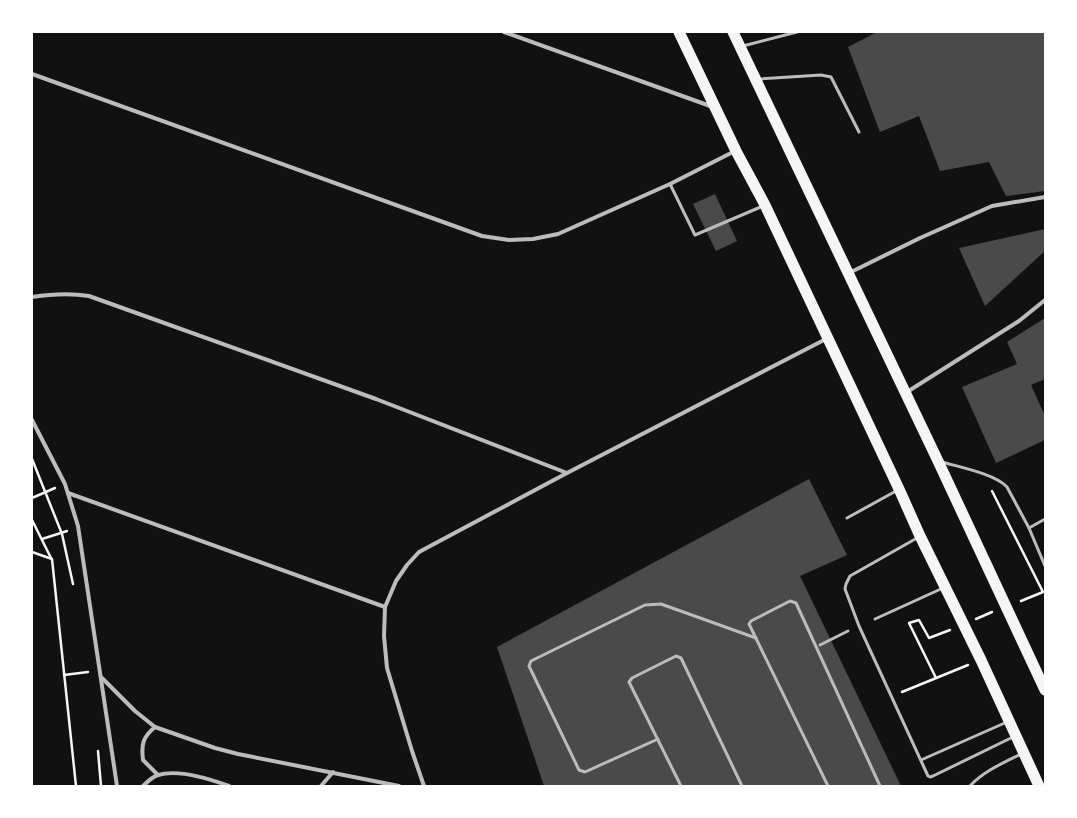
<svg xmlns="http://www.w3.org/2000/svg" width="1077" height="818" font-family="'Titillium Web',sans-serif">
  <rect width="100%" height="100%" fill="#111"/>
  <g fill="#4a4a4a">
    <polygon points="877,32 1045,32 1045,191 1006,196 989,162 940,171 919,116 880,132 848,47"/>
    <polygon points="715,194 737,241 716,251 693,204"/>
    <polygon points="1045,229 1045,251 985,306 959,248"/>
    <polygon points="1045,318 1045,379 1031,385 1045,416 1045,440 996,463 962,387 1017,364 1007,342"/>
    <polygon points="809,479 847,555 800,576 901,786 544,786 497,647"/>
  </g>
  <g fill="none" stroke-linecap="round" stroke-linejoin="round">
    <g stroke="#f5f5f5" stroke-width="2.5">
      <polyline points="32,459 62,534 73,584"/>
      <polyline points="992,491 1043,592 1021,601"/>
      <polyline points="32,498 55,488"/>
      <polyline points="32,520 51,558"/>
      <polyline points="42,539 67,531"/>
      <polyline points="32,552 52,559 76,786"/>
      <polyline points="976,619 992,612"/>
      <polyline points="64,675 88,672"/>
      <polyline points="936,678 909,623 919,620 929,638 950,630"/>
      <polyline points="902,692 968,665"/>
      <polyline points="98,751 101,786"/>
    </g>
    <g stroke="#bcbcbc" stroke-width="3">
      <polyline points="743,46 797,32"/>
      <polyline points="759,79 821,75 831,77 859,132"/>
      <polyline points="670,184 695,235 763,206"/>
      <path d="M942,462C959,467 995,474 1007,487L1029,528L1045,566"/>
      <polyline points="847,518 896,491"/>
      <polyline points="1029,528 1045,519"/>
      <polyline points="917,538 850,576 846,584 845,589 859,626 928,776 930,777 933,776 1013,737"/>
      <polyline points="875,619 943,588"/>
      <polyline points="820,645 848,631"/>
      <polyline points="658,739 585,772 579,770 529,666 531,661 645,605 661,604 756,638"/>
      <polyline points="921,760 1007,722"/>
      <polyline points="681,786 629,682 632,678 676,656 681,658 742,786"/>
      <polyline points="828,786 749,624 751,621 790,601 796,603 880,786"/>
      <path d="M970,786C984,771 1003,763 1021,754"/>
    </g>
    <g stroke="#bcbcbc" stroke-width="4">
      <polyline points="504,32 713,107"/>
      <polyline points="32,74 482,236 509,240 533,239 558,234 670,184 735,151"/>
      <polyline points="849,273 920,238 992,206 1045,197"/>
      <path d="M32,297C52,294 70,293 89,296L376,399L567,473"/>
      <polyline points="907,392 1019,321 1045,300"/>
      <polyline points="32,420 65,484 78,526 117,786"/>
      <polyline points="68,493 385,607"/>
      <polyline points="102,678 135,711 155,727 215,748 238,754 399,786"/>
      <path d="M155,727C143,737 141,744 143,760L158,775"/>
      <path d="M143,786C147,782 152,777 158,775C178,769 210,779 229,786"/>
      <polyline points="321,786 333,772"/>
      <polyline points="424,786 412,751 387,668 384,636 385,607 396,581 407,565 419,552 567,473 826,339"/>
    </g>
    <g stroke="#f5f5f5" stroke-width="11">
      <polyline points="679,32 736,151 765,205 899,489 920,536 981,660 1039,786"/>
      <polyline points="733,32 938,461 1045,690"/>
    </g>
  </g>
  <rect width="1077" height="818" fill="none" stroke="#ffffff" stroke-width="66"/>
</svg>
